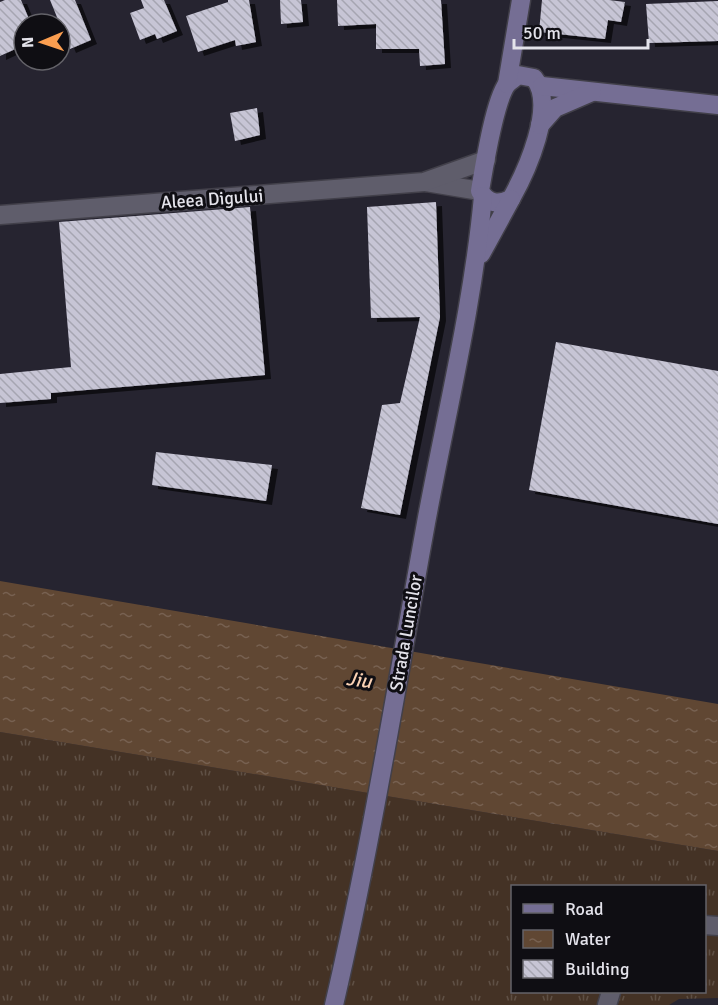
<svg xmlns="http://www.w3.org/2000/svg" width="718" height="1005" font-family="Signika,sans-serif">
  <defs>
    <pattern id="grass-tufts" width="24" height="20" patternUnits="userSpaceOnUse" patternTransform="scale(1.5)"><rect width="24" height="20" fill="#443225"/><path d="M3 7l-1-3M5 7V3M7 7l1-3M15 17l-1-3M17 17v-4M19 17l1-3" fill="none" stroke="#5f5045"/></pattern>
    <pattern id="water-ripples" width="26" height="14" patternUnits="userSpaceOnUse" patternTransform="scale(1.5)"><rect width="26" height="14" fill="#604733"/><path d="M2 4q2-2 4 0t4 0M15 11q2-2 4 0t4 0" fill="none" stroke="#776151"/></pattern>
    <pattern id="building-back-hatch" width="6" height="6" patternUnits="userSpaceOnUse" patternTransform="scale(1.5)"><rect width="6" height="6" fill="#c7c5d5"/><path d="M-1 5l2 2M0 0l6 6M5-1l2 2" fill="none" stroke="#a6a5b1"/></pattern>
    <filter id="shadow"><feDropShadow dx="6" dy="4" stdDeviation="0" flood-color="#0009"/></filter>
  </defs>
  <rect width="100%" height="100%" fill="#262430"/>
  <path fill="url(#grass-tufts)" fill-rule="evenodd" d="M0,732L718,851V998L679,999L669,1005H0ZM512,886H704V992H512Z"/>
  <polygon fill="url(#water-ripples)" points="0,581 718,704 718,851 0,732"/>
  <g fill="url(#building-back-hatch)" filter="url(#shadow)">
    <polygon points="5,0 21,0 31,24 24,24 24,45 0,56 0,2"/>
    <polygon points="50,0 75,0 91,40 70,49"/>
    <polygon points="141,0 164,0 177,31 157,39 155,34 140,40 130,13 144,8"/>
    <polygon points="228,0 249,0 256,42 236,46 235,40 198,52 186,16 228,2"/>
    <polygon points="280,0 301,0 303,22 281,24"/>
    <polygon points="337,0 441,0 445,64 420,66 419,49 376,49 376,24 338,26"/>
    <polygon points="542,0 609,0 625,2 621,22 608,20 605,39 539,32"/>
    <polygon points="718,1 718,41 649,43 646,4"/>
    <polygon points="257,108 260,135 235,141 230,113"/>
    <polygon points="436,202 440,317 400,515 361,508 382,405 400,403 420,317 371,318 367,207"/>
    <polygon points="250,207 265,375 51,393 51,399 0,403 0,374 71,367 59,222"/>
    <polygon points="556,342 718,371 718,524 529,490"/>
    <polygon points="156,452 272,465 266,501 152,485"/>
  </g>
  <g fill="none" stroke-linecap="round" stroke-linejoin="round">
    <g stroke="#42404a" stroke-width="21">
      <g id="street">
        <polyline points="426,182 480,191"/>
        <polyline points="0,215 424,182 486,160"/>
        <polyline points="704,925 718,926"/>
        <polyline points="607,1005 611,992"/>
      </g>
    </g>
    <g stroke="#42404a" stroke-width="21">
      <g id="secondary">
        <path d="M518,75L534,78C557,105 526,172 511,199C498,205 488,204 480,191C484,168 494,102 507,84C510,81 515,78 518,75Z"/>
        <polyline points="507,84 521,0"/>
        <polyline points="542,86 718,105"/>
        <polyline points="540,125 555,108 592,92"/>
        <polyline points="481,254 511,199"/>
        <path d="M334,1005C371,846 397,683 426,523C446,414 473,306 483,196"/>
      </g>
    </g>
    <use href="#street" stroke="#5f5d6b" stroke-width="18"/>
    <use href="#secondary" stroke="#756e94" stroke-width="18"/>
  </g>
  <g text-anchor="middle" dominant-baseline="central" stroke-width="6" stroke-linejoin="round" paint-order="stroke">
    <g font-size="18" fill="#e4e3eb" stroke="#0f0e13">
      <text transform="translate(212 199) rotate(-4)">Aleea Digului</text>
      <text transform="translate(406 633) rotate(-80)">Strada Luncilor</text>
    </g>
    <g font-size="20" font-style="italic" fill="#fbd2b4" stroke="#0f0e13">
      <text transform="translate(359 680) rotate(8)">Jiu</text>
    </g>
  </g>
  <rect x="511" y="885" width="195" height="108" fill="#0f0e13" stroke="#646369" stroke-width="1.5"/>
  <rect x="523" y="904" width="30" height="9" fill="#756e94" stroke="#646369" stroke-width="1.5"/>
  <text x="565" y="915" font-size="18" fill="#e4e3eb">Road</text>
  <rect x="523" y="930" width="30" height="18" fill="url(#water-ripples)" stroke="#646369" stroke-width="1.5"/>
  <text x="565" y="945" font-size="18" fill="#e4e3eb">Water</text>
  <rect x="523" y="960" width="30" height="18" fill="url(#building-back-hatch)" stroke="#646369" stroke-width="1.5"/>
  <text x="565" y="975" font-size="18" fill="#e4e3eb">Building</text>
  <g transform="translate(42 42) rotate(268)"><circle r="28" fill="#0f0e13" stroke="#646369" stroke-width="1.5"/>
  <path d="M0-4.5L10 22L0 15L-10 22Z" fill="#fb9e50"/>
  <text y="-9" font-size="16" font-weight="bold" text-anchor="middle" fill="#e4e3eb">N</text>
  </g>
  <path d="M514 39v9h134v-9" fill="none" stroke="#e4e3eb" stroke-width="3"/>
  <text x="523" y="39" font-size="18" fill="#e4e3eb" stroke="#0f0e13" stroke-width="4.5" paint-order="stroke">50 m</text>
</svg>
